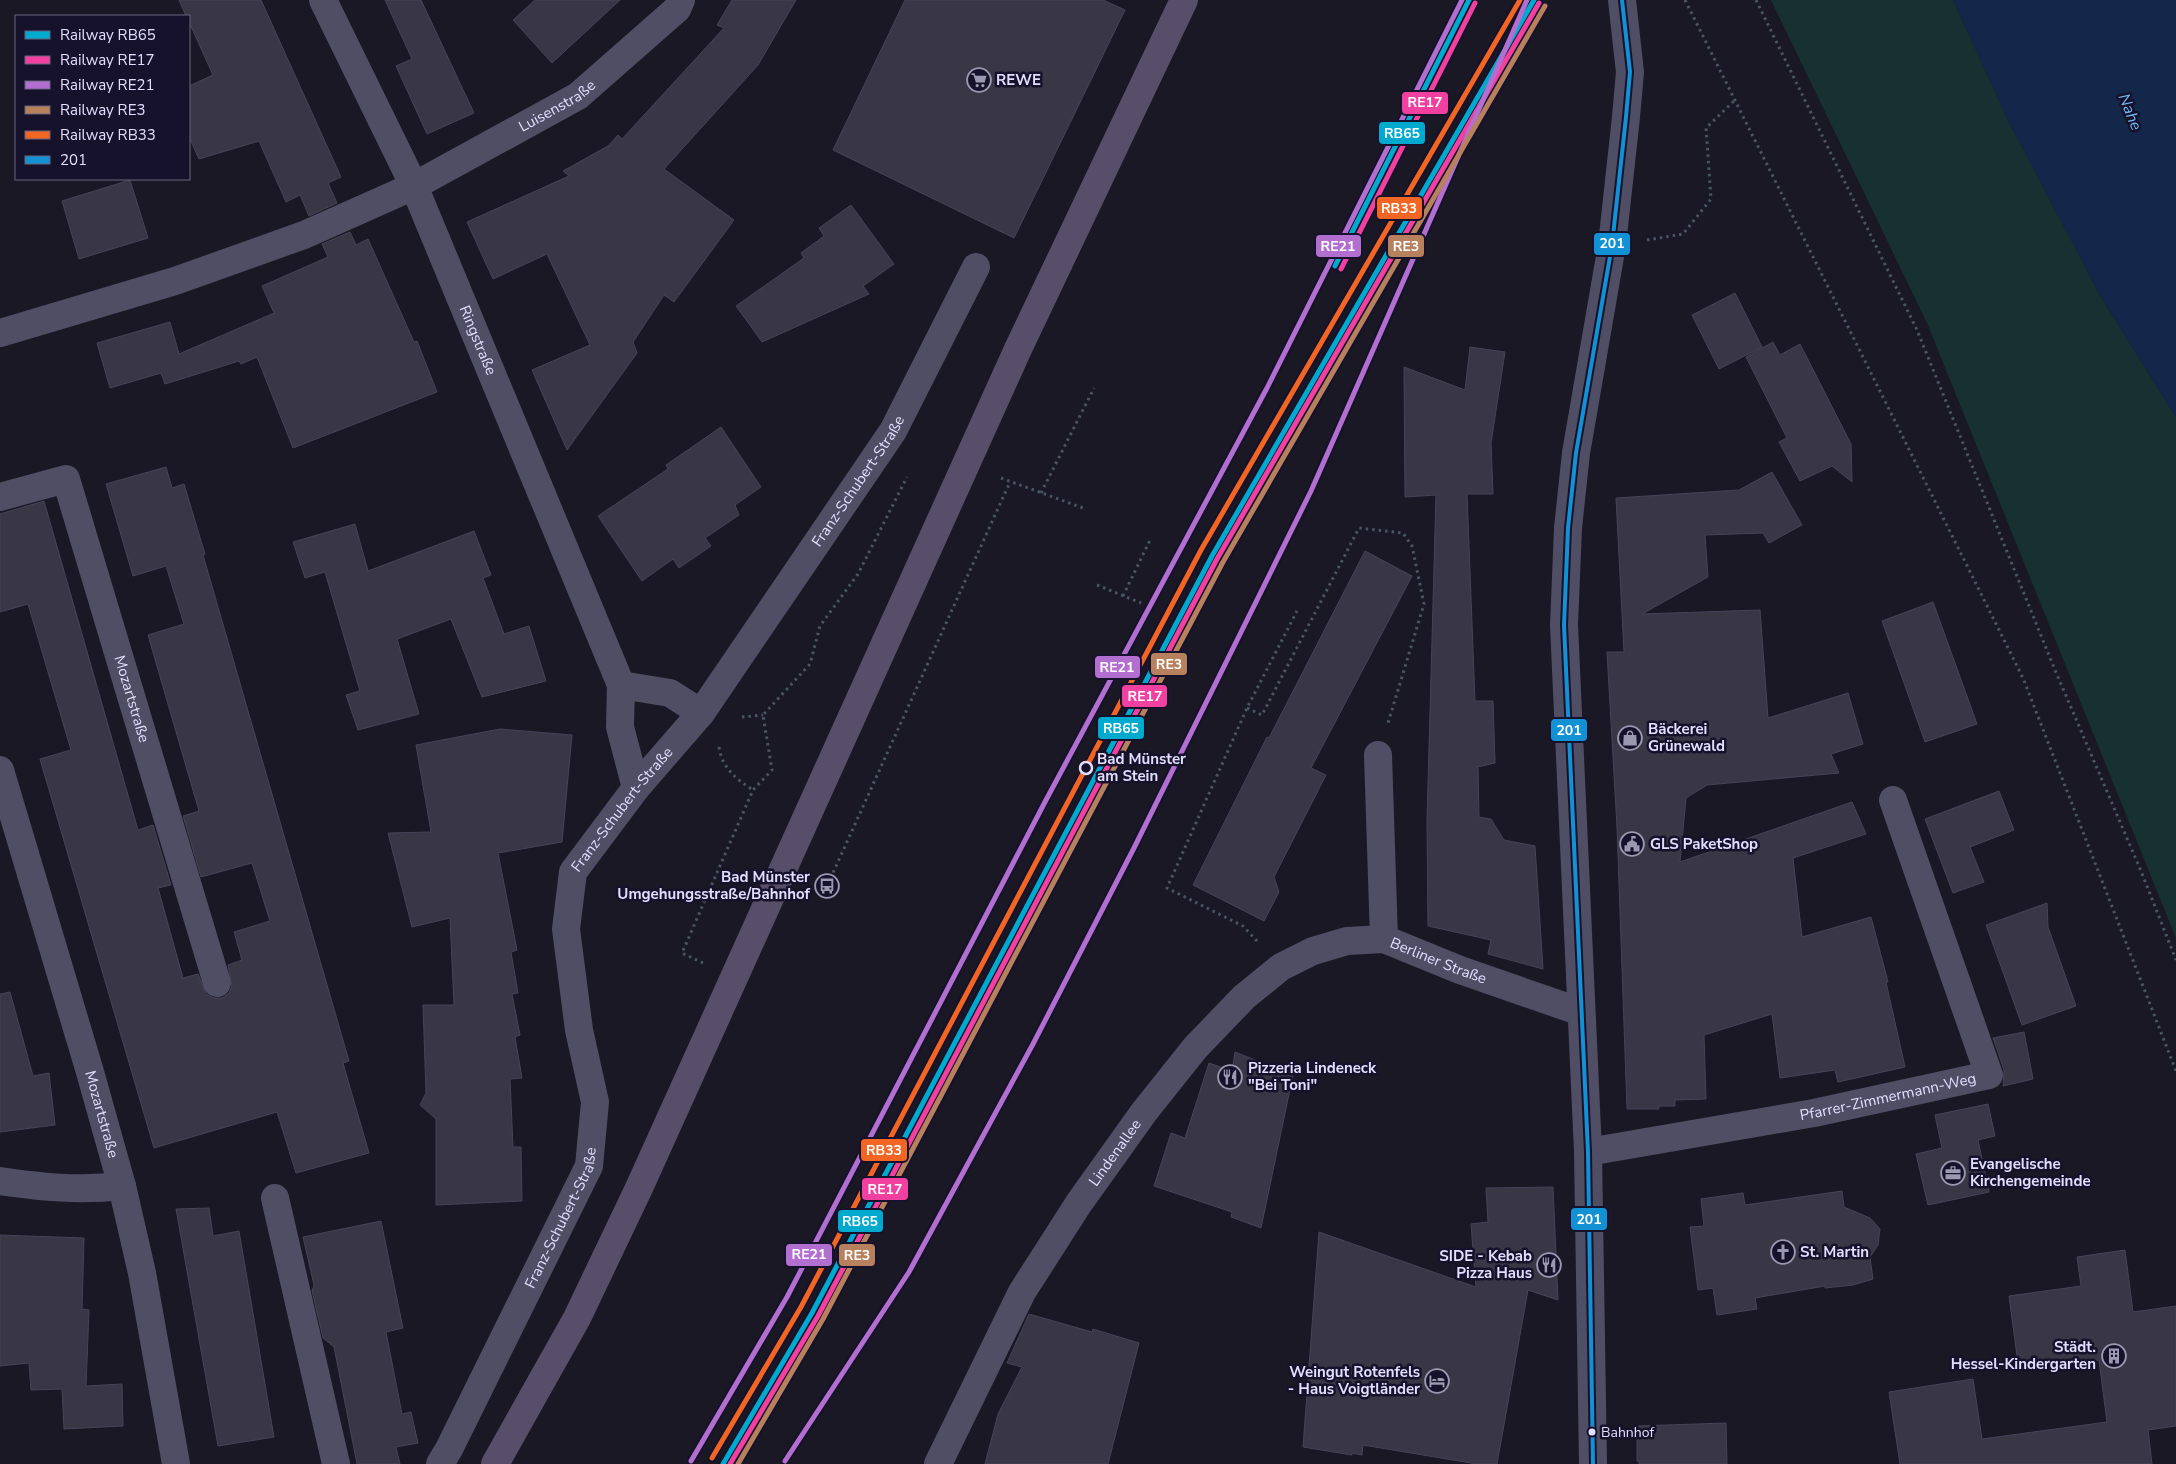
<svg xmlns="http://www.w3.org/2000/svg" width="2176" height="1464" font-family="'Nunito Sans',sans-serif">
  <rect width="100%" height="100%" fill="#1a1825"/>
  <polygon fill="#173132" points="1771,0 1953,0 2009,122 2101,297 2176,417 2176,938 1927,323"/>
  <polygon fill="#13274b" points="1953,0 2176,0 2176,417 2101,297 2009,122"/>
  <g fill="#393746" stroke="#474358">
    <polygon points="179,0 261,0 341,177 328,183 337,203 309,216 300,195 286,202 259,141 199,159 189,137 189,86 213,75 189,22 189,16 186,16"/>
    <polygon points="385,0 421,0 474,113 427,134 396,66 412,59"/>
    <polygon points="535,0 620,0 552,63 513,20"/>
    <polygon points="732,0 796,0 758,65 664,169 734,220 674,302 664,295 633,342 637,353 567,450 532,370 590,345 547,254 493,279 467,222 569,176 563,171 608,146 618,135 622,139 724,28 717,25"/>
    <polygon points="905,0 1103,0 1125,10 1014,238 833,150"/>
    <polygon points="130,180 148,238 79,259 62,201"/>
    <polygon points="851,205 894,264 863,286 869,294 762,342 736,306 804,258 801,253 824,236 819,228"/>
    <polygon points="350,232 356,245 368,239 414,342 417,341 437,392 293,448 257,357 241,364 239,361 165,384 161,373 110,388 97,343 170,322 179,354 274,313 262,286 328,257 322,244"/>
    <polygon points="1735,293 1762,347 1719,369 1692,315"/>
    <polygon points="1773,342 1780,355 1800,344 1851,444 1852,482 1832,466 1800,481 1779,442 1787,438 1746,357"/>
    <polygon points="1470,347 1505,352 1491,443 1493,494 1467,494 1475,701 1493,701 1495,763 1478,767 1479,817 1491,819 1504,840 1535,846 1543,969 1488,954 1491,940 1428,926 1427,821 1436,495 1405,497 1404,367 1465,390"/>
    <polygon points="721,427 761,487 735,505 739,515 705,538 711,546 679,568 673,559 642,581 598,516 668,469 666,465"/>
    <polygon points="166,467 172,488 184,484 205,554 203,555 349,1061 343,1063 369,1153 296,1173 277,1112 154,1148 40,759 71,750 28,604 0,612 0,514 44,501 138,830 153,825 171,885 158,888 183,978 198,974 206,994 214,998 222,998 229,993 232,986 228,965 242,960 234,932 270,921 252,863 201,877 183,816 199,811 148,635 184,624 166,566 133,576 106,484"/>
    <polygon points="1772,472 1802,525 1769,543 1763,533 1705,535 1708,577 1642,614 1760,610 1768,718 1848,693 1863,744 1831,754 1839,773 1707,785 1686,798 1680,862 1852,802 1866,834 1793,858 1802,937 1871,917 1888,982 1886,982 1905,1067 1838,1082 1835,1070 1780,1078 1772,1014 1704,1035 1706,1099 1675,1100 1675,1106 1659,1106 1659,1109 1627,1109 1617,827 1607,652 1624,652 1616,498 1739,490"/>
    <polygon points="355,524 368,571 474,531 491,575 483,578 504,634 529,626 546,681 482,697 451,619 397,639 419,714 358,730 346,695 360,691 325,572 305,578 293,542"/>
    <polygon points="1365,551 1412,576 1311,768 1326,775 1274,877 1279,892 1264,921 1193,885 1267,737 1269,738"/>
    <polygon points="1933,602 1977,724 1925,742 1882,621"/>
    <polygon points="500,729 572,735 562,842 498,853 517,950 511,952 518,993 512,994 520,1035 515,1037 522,1078 510,1079 513,1147 521,1147 522,1201 436,1205 436,1119 420,1105 426,1093 423,1005 454,1005 450,918 412,927 388,833 431,832 416,745"/>
    <polygon points="1999,791 2014,830 1970,847 1984,882 1953,893 1925,819"/>
    <polygon points="2047,903 2048,927 2076,1006 2022,1025 1986,925"/>
    <polygon points="10,992 33,1076 49,1073 55,1125 0,1132 0,994"/>
    <polygon points="2024,1032 2033,1079 2003,1086 2004,1070 1993,1038"/>
    <polygon points="1235,1052 1293,1075 1261,1228 1231,1217 1232,1212 1154,1186 1171,1133 1185,1138 1209,1063 1232,1071"/>
    <polygon points="1988,1104 1995,1136 1978,1140 1989,1192 1928,1205 1916,1154 1942,1148 1935,1115"/>
    <polygon points="1553,1187 1558,1300 1528,1290 1497,1464 1477,1464 1363,1445 1362,1455 1352,1453 1352,1455 1303,1447 1319,1232 1476,1287 1471,1224 1488,1222 1486,1188"/>
    <polygon points="1842,1191 1844,1207 1870,1218 1880,1229 1878,1245 1870,1257 1873,1279 1853,1285 1825,1288 1825,1286 1755,1298 1757,1309 1717,1315 1713,1288 1698,1290 1690,1227 1704,1226 1701,1199 1743,1193 1745,1205"/>
    <polygon points="209,1208 213,1236 239,1231 274,1437 218,1446 176,1209"/>
    <polygon points="381,1221 403,1328 386,1332 402,1414 411,1412 418,1443 396,1447 400,1464 357,1464 334,1347 323,1338 312,1291 314,1285 303,1237"/>
    <polygon points="0,1235 84,1238 82,1309 89,1310 86,1386 122,1384 123,1426 64,1429 62,1389 31,1390 29,1363 0,1366"/>
    <polygon points="2125,1250 2133,1312 2176,1306 2176,1426 2148,1430 2152,1464 1900,1464 1889,1392 1973,1379 1982,1439 2107,1422 2099,1360 2019,1371 2009,1296 2081,1286 2077,1257"/>
    <polygon points="1029,1314 1092,1332 1093,1329 1139,1343 1108,1464 985,1464 998,1414 1022,1367 1007,1363"/>
    <polygon points="1726,1423 1727,1464 1639,1464 1639,1461 1637,1461 1637,1426"/>
  </g>
  <g fill="none" stroke-linecap="round" stroke-linejoin="round">
    <g stroke="#495563" stroke-width="3" stroke-dasharray="2.5 4" stroke-linecap="butt">
      <polyline points="1685,0 2023,678 2176,1071"/>
      <polyline points="1756,0 1917,330 2055,670 2141,871 2176,960"/>
      <polyline points="1647,240 1683,234 1711,199 1706,128 1735,100"/>
      <polyline points="1001,478 1083,508"/>
      <polyline points="1041,493 1094,388"/>
      <polyline points="1097,585 1141,603"/>
      <polyline points="1123,596 1150,540"/>
      <polyline points="1247,708 1262,715 1359,528 1403,533 1412,546 1424,604 1388,723"/>
      <polyline points="742,717 763,715"/>
      <path d="M719,747C722,768 736,779 753,790"/>
      <polyline points="817,881 827,886 1010,482"/>
      <polyline points="1257,941 1243,926 1167,888 1247,708 1297,611"/>
      <polyline points="703,963 682,953 753,790 772,770 763,715 810,664 820,626 858,574 907,477"/>
    </g>
    <g stroke="#4f4e65" stroke-width="28">
      <path id="s1" d="M323,0L414,186L621,685"/>
      <path id="s2" d="M0,333L175,281L304,235L414,186L578,96L677,9L681,0"/>
      <path id="s3" d="M0,497L66,479L217,983"/>
      <polyline points="1378,755 1384,939"/>
      <path id="s4" d="M0,770L90,1072L122,1186L142,1273L176,1464"/>
      <polyline points="636,788 620,727 621,685 670,693 701,713"/>
      <path id="s5" d="M1588,1152L1814,1113L1989,1075L1893,800"/>
      <path d="M0,1181C43,1187 78,1191 122,1186"/>
      <polyline points="275,1198 336,1464"/>
      <path id="s6" d="M440,1464L449,1449L589,1166L595,1102L579,1030L566,929L573,872L636,788L701,713L893,431L976,267"/>
      <path id="s7" d="M938,1464L1022,1292L1079,1203L1144,1112L1195,1048L1244,997L1281,967L1313,951L1347,941L1384,939L1460,970L1581,1012"/>
      <polyline points="1593,1464 1588,1152 1564,625 1568,528 1576,453 1612,245 1626,117 1630,72 1622,0"/>
    </g>
    <polyline stroke="#574f69" stroke-width="28" points="495,1464 577,1318 639,1188 1018,349 1184,0"/>
    <g stroke="#17122b" stroke-width="8">
      <polyline id="bus-1" points="1593,1464 1588,1152 1564,625 1568,528 1576,453 1612,245 1626,117 1630,72 1622,0"/>
    </g>
    <use href="#bus-1" stroke="#1391d5" stroke-width="4"/>
    <g stroke="#17122b" stroke-width="9">
      <g id="rail-1">
        <polyline points="1335,266 1469,0"/>
        <polyline points="723,1464 812,1313 1212,556 1534,0"/>
      </g>
    </g>
    <g stroke="#17122b" stroke-width="9">
      <g id="rail-2">
        <polyline points="1341,269 1475,3"/>
        <polyline points="730,1464 818,1316 1217,559 1539,3"/>
      </g>
    </g>
    <g stroke="#17122b" stroke-width="9">
      <g id="rail-3">
        <polyline points="691,1461 787,1297 1046,800 1267,388 1462,0"/>
        <polyline points="785,1461 909,1272 1033,1044 1134,848 1311,491 1527,0"/>
      </g>
    </g>
    <g stroke="#17122b" stroke-width="9">
      <polyline id="rail-4" points="738,1464 823,1319 1223,562 1545,6"/>
    </g>
    <g stroke="#17122b" stroke-width="9">
      <polyline id="rail-5" points="712,1458 801,1307 1201,550 1520,0"/>
    </g>
    <use href="#rail-1" stroke="#00a9ce" stroke-width="5"/>
    <use href="#rail-2" stroke="#f240a1" stroke-width="5"/>
    <use href="#rail-3" stroke="#b36fd0" stroke-width="5"/>
    <use href="#rail-4" stroke="#b6815c" stroke-width="5"/>
    <use href="#rail-5" stroke="#f26522" stroke-width="5"/>
  </g>
  <defs>
    <g id="supermarket-ring" transform="scale(1.25)"><circle r="9.5" fill="#17122b" stroke="#9b99b2" stroke-width="1.5"/><path d="M-6-5.5h2.5l.6 2H6L4.5 2H-2.5L-4.4-4H-6ZM-1.5 3.2a1.3 1.3 0 1 0 .1 0ZM3 3.2a1.3 1.3 0 1 0 .1 0Z" fill="#9b99b2"/></g>
    <g id="shop-ring" transform="scale(1.25)"><circle r="9.5" fill="#17122b" stroke="#9b99b2" stroke-width="1.5"/><path d="M-5-2.5h2.3a2.7 3.5 0 0 1 5.4 0H5L5.5 6h-11ZM-1.5-2.5h3a1.5 2.3 0 0 0-3 0Z" fill="#9b99b2"/></g>
    <g id="civic-ring" transform="scale(1.25)"><circle r="9.5" fill="#17122b" stroke="#9b99b2" stroke-width="1.5"/><path d="M-.6-6.5H3V-4.5H.6V-3L4-1V1h2V6H-6V1h2V-1L-.6-3ZM-1.2 2.5V6h2.4V2.5Z" fill="#9b99b2"/></g>
    <g id="bus-ring" transform="scale(1.25)"><circle r="9.5" fill="#17122b" stroke="#9b99b2" stroke-width="1.5"/><path d="M-5-6H5V4H4V6H2V4H-2V6H-4V4H-5ZM-3.5-4V0h7V-4ZM-3.5 1.2v1.5H-2V1.2ZM2 1.2v1.5H3.5V1.2Z" fill="#9b99b2"/></g>
    <g id="restaurant-ring" transform="scale(1.25)"><circle r="9.5" fill="#17122b" stroke="#9b99b2" stroke-width="1.5"/><path d="M-5-6h1v4h1v-4h1v4h1v-4h1v5L-1.5 .5V6h-2V.5L-5-1ZM5-6V6H3V1.5H1.5Q1.5-4 5-6Z" fill="#9b99b2"/></g>
    <g id="office-ring" transform="scale(1.25)"><circle r="9.5" fill="#17122b" stroke="#9b99b2" stroke-width="1.5"/><path d="M-6-3h4V-5.5h4V-3h4V5H-6ZM-1-4.5V-3h2v-1.5ZM-6 0V1H6V0Z" fill="#9b99b2"/></g>
    <g id="church-ring" transform="scale(1.25)"><circle r="9.5" fill="#17122b" stroke="#9b99b2" stroke-width="1.5"/><path d="M-1.2-6h2.4v3.5h3.3v2.4h-3.3V6h-2.4V-.1h-3.3v-2.4h3.3Z" fill="#9b99b2"/></g>
    <g id="building-ring" transform="scale(1.25)"><circle r="9.5" fill="#17122b" stroke="#9b99b2" stroke-width="1.5"/><path d="M-4-6H4V6H1V3H-1V6H-4ZM-2.5-4.3h1.7v1.8h-1.7ZM.8-4.3h1.7v1.8H.8ZM-2.5-1h1.7V.8h-1.7ZM.8-1h1.7V.8H.8Z" fill="#9b99b2"/></g>
    <g id="hotel-ring" transform="scale(1.25)"><circle r="9.5" fill="#17122b" stroke="#9b99b2" stroke-width="1.5"/><path d="M-6-4.5h1.5V1H6V5H4.5V3h-9V5H-6ZM-4 0a1.8 1.8 0 1 1 3.6 0ZM.5 0V-2.5h3Q6-2.5 6 0Z" fill="#9b99b2"/></g>
  </defs>
  <g fill-rule="evenodd">
    <use href="#supermarket-ring" x="979" y="80"/>
    <use href="#shop-ring" x="1630" y="738"/>
    <use href="#civic-ring" x="1632" y="844"/>
    <use href="#bus-ring" x="827" y="886"/>
    <use href="#restaurant-ring" x="1230" y="1077"/>
    <use href="#office-ring" x="1953" y="1173"/>
    <use href="#church-ring" x="1783" y="1252"/>
    <use href="#restaurant-ring" x="1549" y="1265"/>
    <use href="#building-ring" x="2114" y="1356"/>
    <use href="#hotel-ring" x="1437" y="1381"/>
  </g>
  <circle fill="#17122b" stroke="#e1defe" stroke-width="2.5" cx="1086" cy="768" r="6"/>
  <circle fill="#e1defe" stroke="#17122b" stroke-width="2" cx="1592" cy="1432" r="4.5"/>
  <g text-anchor="middle" dominant-baseline="central" stroke-width="5" stroke-linejoin="round" paint-order="stroke">
    <g font-size="14" fill="#e1defe" stroke="#17122b" text-anchor="start">
      <text x="1601" y="1432">Bahnhof</text>
    </g>
    <g font-size="15" font-weight="bold" fill="#e1defe" stroke="#17122b" text-anchor="start">
      <text x="996" y="80">REWE</text>
      <text x="1648" y="729">Bäckerei<tspan x="1648" dy="17">Grünewald</tspan></text>
      <text x="1650" y="844">GLS PaketShop</text>
      <text x="810" y="877" text-anchor="end">Bad Münster<tspan x="810" dy="17">Umgehungsstraße/Bahnhof</tspan></text>
      <text x="1248" y="1068">Pizzeria Lindeneck<tspan x="1248" dy="17">"Bei Toni"</tspan></text>
      <text x="1970" y="1164">Evangelische<tspan x="1970" dy="17">Kirchengemeinde</tspan></text>
      <text x="1800" y="1252">St. Martin</text>
      <text x="1532" y="1256" text-anchor="end">SIDE - Kebab<tspan x="1532" dy="17">Pizza Haus</tspan></text>
      <text x="2096" y="1347" text-anchor="end">Städt.<tspan x="2096" dy="17">Hessel-Kindergarten</tspan></text>
      <text x="1420" y="1372" text-anchor="end">Weingut Rotenfels<tspan x="1420" dy="17">- Haus Voigtländer</tspan></text>
    </g>
    <g font-size="15" fill="#e1defe" stroke="#17122b">
      <text stroke="none"><textPath href="#s2" startOffset="604">Luisenstraße</textPath></text>
      <text stroke="none"><textPath href="#s1" startOffset="374">Ringstraße</textPath></text>
      <text stroke="none"><textPath href="#s6" startOffset="1115">Franz-Schubert-Straße</textPath></text>
      <text stroke="none"><textPath href="#s3" startOffset="298">Mozartstraße</textPath></text>
      <text stroke="none"><textPath href="#s6" startOffset="710">Franz-Schubert-Straße</textPath></text>
      <text stroke="none"><textPath href="#s7" startOffset="776">Berliner Straße</textPath></text>
      <text stroke="none"><textPath href="#s5" startOffset="305">Pfarrer-Zimmermann-Weg</textPath></text>
      <text stroke="none"><textPath href="#s4" startOffset="359">Mozartstraße</textPath></text>
      <text stroke="none"><textPath href="#s7" startOffset="359">Lindenallee</textPath></text>
      <text stroke="none"><textPath href="#s6" startOffset="275">Franz-Schubert-Straße</textPath></text>
    </g>
    <g font-size="15" font-weight="bold" fill="#e1defe" stroke="#17122b" text-anchor="start">
      <text x="1097" y="759">Bad Münster<tspan x="1097" dy="17">am Stein</tspan></text>
    </g>
    <g font-size="16" font-style="italic" fill="#71b9f9" stroke="#17122b">
      <text transform="translate(2130 112) rotate(68)">Nahe</text>
    </g>
  </g>
  <g stroke="#17122b" stroke-width="2">
    <rect x="1401" y="91" width="48" height="24" rx="5" fill="#f240a1"/>
    <rect x="1378" y="121" width="48" height="24" rx="5" fill="#00a9ce"/>
    <rect x="1376" y="196" width="47" height="24" rx="5" fill="#f26522"/>
    <rect x="1593" y="232" width="38" height="24" rx="5" fill="#1391d5"/>
    <rect x="1315" y="234" width="47" height="24" rx="5" fill="#b36fd0"/>
    <rect x="1387" y="234" width="38" height="24" rx="5" fill="#b6815c"/>
    <rect x="1150" y="652" width="38" height="24" rx="5" fill="#b6815c"/>
    <rect x="1094" y="655" width="47" height="24" rx="5" fill="#b36fd0"/>
    <rect x="1121" y="684" width="47" height="24" rx="5" fill="#f240a1"/>
    <rect x="1097" y="716" width="48" height="24" rx="5" fill="#00a9ce"/>
    <rect x="1550" y="718" width="38" height="24" rx="5" fill="#1391d5"/>
    <rect x="860" y="1138" width="48" height="24" rx="5" fill="#f26522"/>
    <rect x="861" y="1177" width="48" height="24" rx="5" fill="#f240a1"/>
    <rect x="1570" y="1207" width="38" height="24" rx="5" fill="#1391d5"/>
    <rect x="837" y="1209" width="47" height="24" rx="5" fill="#00a9ce"/>
    <rect x="785" y="1243" width="48" height="24" rx="5" fill="#b36fd0"/>
    <rect x="838" y="1243" width="38" height="24" rx="5" fill="#b6815c"/>
  </g>
  <g font-size="14" text-anchor="middle" font-weight="bold" fill="#fff">
    <text x="1425" y="107">RE17</text>
    <text x="1402" y="138">RB65</text>
    <text x="1399" y="213">RB33</text>
    <text x="1612" y="248">201</text>
    <text x="1338" y="251">RE21</text>
    <text x="1406" y="251">RE3</text>
    <text x="1169" y="669">RE3</text>
    <text x="1117" y="672">RE21</text>
    <text x="1145" y="701">RE17</text>
    <text x="1121" y="733">RB65</text>
    <text x="1569" y="735">201</text>
    <text x="884" y="1155">RB33</text>
    <text x="885" y="1194">RE17</text>
    <text x="1589" y="1224">201</text>
    <text x="860" y="1226">RB65</text>
    <text x="809" y="1259">RE21</text>
    <text x="857" y="1260">RE3</text>
  </g>
  <rect x="15" y="15" width="175" height="165" fill="#17122b" stroke="#68647f"/>
  <rect x="25" y="31" width="25" height="8" fill="#00a9ce" stroke="#68647f"/>
  <text x="60" y="40" font-size="15" fill="#e1defe">Railway RB65</text>
  <rect x="25" y="56" width="25" height="8" fill="#f240a1" stroke="#68647f"/>
  <text x="60" y="65" font-size="15" fill="#e1defe">Railway RE17</text>
  <rect x="25" y="81" width="25" height="8" fill="#b36fd0" stroke="#68647f"/>
  <text x="60" y="90" font-size="15" fill="#e1defe">Railway RE21</text>
  <rect x="25" y="106" width="25" height="8" fill="#b6815c" stroke="#68647f"/>
  <text x="60" y="115" font-size="15" fill="#e1defe">Railway RE3</text>
  <rect x="25" y="131" width="25" height="8" fill="#f26522" stroke="#68647f"/>
  <text x="60" y="140" font-size="15" fill="#e1defe">Railway RB33</text>
  <rect x="25" y="156" width="25" height="8" fill="#1391d5" stroke="#68647f"/>
  <text x="60" y="165" font-size="15" fill="#e1defe">201</text>
</svg>
